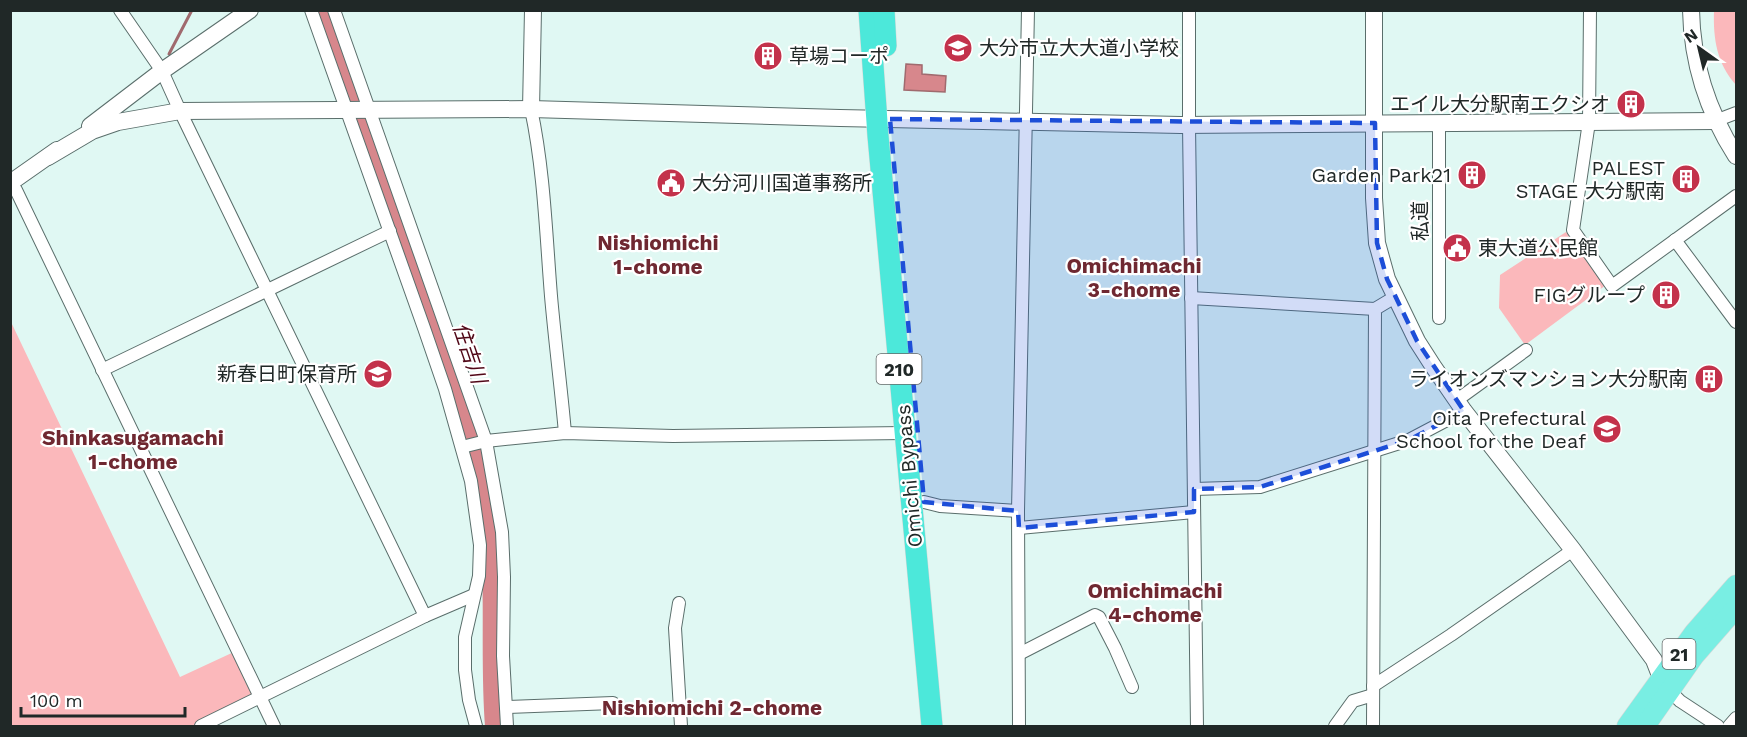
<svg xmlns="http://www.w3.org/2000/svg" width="1747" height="737" font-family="'Work Sans','Noto Sans JP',sans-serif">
  <rect width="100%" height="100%" fill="#e0f8f3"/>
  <g fill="#fbb8bb">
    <path d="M1714,11H1736V85C1717,64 1713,39 1714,11Z"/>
    <polygon points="1566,232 1606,285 1525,345 1499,308 1500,275"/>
    <polygon points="11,322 180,677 236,651 257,697 197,726 11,726"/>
  </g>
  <polygon fill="#d7878c" stroke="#a06a6e" stroke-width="1.5" points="906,64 922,65 922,74 946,76 945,92 904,90"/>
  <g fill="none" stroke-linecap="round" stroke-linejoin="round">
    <polyline stroke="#a06a6e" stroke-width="3" points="169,54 192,10"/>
    <path stroke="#d7878c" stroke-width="20" d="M323,10C355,102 388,193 421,284C446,354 475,426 486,500C498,575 489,651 495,726"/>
    <g stroke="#5a6e6b" stroke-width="14">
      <g id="minor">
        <polyline points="120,10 162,71 180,111 425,616"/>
        <polyline points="311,10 424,328 445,389 471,481 480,545 479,576 465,637 465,670 469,700 476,726"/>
        <polyline points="334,10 486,441 502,532 504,577 503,656 507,726"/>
        <polyline points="1189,10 1189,125 1197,726"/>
        <polyline points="1590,10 1589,122 1573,230 1612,286 1736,196"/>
        <path d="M531,109C544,170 546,234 551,296C555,342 561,387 565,433"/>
        <polyline points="1715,121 1736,113"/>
        <polyline points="1439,123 1439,318"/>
        <polyline points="10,184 16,190 274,726"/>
        <polyline points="1675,240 1736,322"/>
        <polyline points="1191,298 1375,309"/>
        <polyline points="102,370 390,231"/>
        <polyline points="1457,400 1526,350"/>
        <polyline points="462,447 486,441 565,433 673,436 905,433"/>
        <polyline points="1194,489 1260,487 1409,440 1464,411"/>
        <polyline points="924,502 940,506 1018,511"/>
        <polyline points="1019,528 1194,512"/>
        <polyline points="679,603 675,628 681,726"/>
        <polyline points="1019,654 1095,615 1099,617 1115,648 1132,687"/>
        <polyline points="1373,686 1451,635 1573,550"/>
        <polyline points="1666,687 1680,701 1718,726"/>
        <polyline points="506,707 613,703"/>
        <polyline points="201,726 425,616 474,595"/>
        <polyline points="1019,726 1018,511 1028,10"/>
        <polyline points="1335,726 1353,701 1373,695"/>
        <polyline points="1373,726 1375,309 1395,297"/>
        <polyline points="1729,726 1736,718"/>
      </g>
    </g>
    <g stroke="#5a6e6b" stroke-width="18">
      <g id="tertiary">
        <polyline points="1374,10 1374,198 1377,243 1387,279 1417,341 1433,366 1464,411 1573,550 1654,660 1661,678"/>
        <path d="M1691,10C1692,63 1708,112 1736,156"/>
        <polyline points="531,109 533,10"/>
        <polyline points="90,126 162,71 250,10"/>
        <polyline points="48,157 92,131 118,122 180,111 531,109 840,118 1181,125 1715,121"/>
        <polyline points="10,183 57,150"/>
      </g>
    </g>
    <g stroke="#d7d8d8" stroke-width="21">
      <g id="primary">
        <polyline points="1627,726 1694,633 1736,585"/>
        <polyline points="1645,726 1694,656 1736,608"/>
      </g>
    </g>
    <g stroke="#d7d8d8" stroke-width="22">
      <g id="trunk">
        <polyline points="869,10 878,136 932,726"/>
        <polyline points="884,10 886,46"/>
      </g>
    </g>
    <use href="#minor" stroke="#fff" stroke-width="12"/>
    <use href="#tertiary" stroke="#fff" stroke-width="16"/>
    <use href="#primary" stroke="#79eee3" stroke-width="20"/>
    <use href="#trunk" stroke="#4ce8da" stroke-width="21"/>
  </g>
  <path fill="#1d4ed8" fill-opacity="0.2" stroke="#1d4ed8" stroke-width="4.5" stroke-dasharray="12 8" stroke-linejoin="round" d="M890,119L1375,123L1377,243L1387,279L1417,341L1464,411L1409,440L1260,487L1194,489V512L1019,528L1018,511L924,502Z"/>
  <defs>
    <g id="school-disc" transform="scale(1.5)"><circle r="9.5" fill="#c3324b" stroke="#fff"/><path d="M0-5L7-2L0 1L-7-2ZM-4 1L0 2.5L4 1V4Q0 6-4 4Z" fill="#fff"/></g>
    <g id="building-disc" transform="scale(1.5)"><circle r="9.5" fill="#c3324b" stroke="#fff"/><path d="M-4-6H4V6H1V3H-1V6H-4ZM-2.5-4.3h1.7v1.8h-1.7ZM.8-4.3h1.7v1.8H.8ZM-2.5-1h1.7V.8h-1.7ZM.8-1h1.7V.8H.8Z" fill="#fff"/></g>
    <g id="civic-disc" transform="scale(1.5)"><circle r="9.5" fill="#c3324b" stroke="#fff"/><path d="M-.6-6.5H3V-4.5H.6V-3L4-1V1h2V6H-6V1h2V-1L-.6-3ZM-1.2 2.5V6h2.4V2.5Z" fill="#fff"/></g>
  </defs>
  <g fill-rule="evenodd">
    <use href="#school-disc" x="958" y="48"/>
    <use href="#building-disc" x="768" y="56"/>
    <use href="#building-disc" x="1631" y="104"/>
    <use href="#building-disc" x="1472" y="175"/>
    <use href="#building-disc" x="1686" y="179"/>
    <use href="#civic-disc" x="671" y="183"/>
    <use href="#civic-disc" x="1457" y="248"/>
    <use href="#building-disc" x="1666" y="295"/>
    <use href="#school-disc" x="378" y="374"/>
    <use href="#building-disc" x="1709" y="379"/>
    <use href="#school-disc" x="1607" y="429"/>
  </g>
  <g text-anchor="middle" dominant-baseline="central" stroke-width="4.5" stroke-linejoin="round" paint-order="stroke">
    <g fill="#fff" stroke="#636868" stroke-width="1.5">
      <rect x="876.5" y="354" width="45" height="30" rx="4.5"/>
      <rect x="1662.5" y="639" width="33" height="30" rx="4.5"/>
    </g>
    <g font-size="18" font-weight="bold" fill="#202827">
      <text x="899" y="369">210</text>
      <text x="1679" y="654">21</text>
    </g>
    <g font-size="20" fill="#202827" stroke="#fff" text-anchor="end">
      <text x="979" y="48" text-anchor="start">大分市立大大道小学校</text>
      <text x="789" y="56" text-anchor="start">草場コーポ</text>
      <text x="1610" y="104">エイル大分駅南エクシオ</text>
      <text x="1665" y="168">PALEST<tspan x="1665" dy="23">STAGE 大分駅南</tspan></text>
      <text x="1451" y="175">Garden Park21</text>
      <text x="692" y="183" text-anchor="start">大分河川国道事務所</text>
      <text x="1478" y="248" text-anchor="start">東大道公民館</text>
      <text x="1645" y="295">FIGグループ</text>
      <text x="357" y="374">新春日町保育所</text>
      <text x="1688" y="379">ライオンズマンション大分駅南</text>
      <text x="1586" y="418">Oita Prefectural<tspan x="1586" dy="23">School for the Deaf</tspan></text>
    </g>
    <g font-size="20" fill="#202827" stroke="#fff">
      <text transform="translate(1420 221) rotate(-90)">私道</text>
      <text transform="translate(909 476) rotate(-95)">Omichi Bypass</text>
    </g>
    <g font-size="21" font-weight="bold" fill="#6f2831" stroke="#fff">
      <text x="658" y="242">Nishiomichi<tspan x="658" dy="24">1-chome</tspan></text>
      <text x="1134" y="265">Omichimachi<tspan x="1134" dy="24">3-chome</tspan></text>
      <text x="133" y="437">Shinkasugamachi<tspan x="133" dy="24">1-chome</tspan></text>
      <text x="1155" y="590">Omichimachi<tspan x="1155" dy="24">4-chome</tspan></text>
      <text x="712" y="707">Nishiomichi 2-chome</text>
    </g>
    <g font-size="21" font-style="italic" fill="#500717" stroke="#fff">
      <text transform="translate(470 353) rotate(71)">住吉川</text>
    </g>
  </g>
  <rect width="1747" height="737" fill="none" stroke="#202827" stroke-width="24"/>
  <g transform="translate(1699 48) rotate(326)" stroke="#ffffff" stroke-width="4.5" paint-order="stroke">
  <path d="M0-4.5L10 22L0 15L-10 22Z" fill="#202827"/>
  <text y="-9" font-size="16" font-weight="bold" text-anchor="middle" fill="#202827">N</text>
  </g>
  <path d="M21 707v9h164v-9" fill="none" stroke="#202827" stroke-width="3"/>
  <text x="30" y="707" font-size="18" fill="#202827" stroke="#ffffff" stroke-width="4.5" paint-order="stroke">100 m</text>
</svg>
